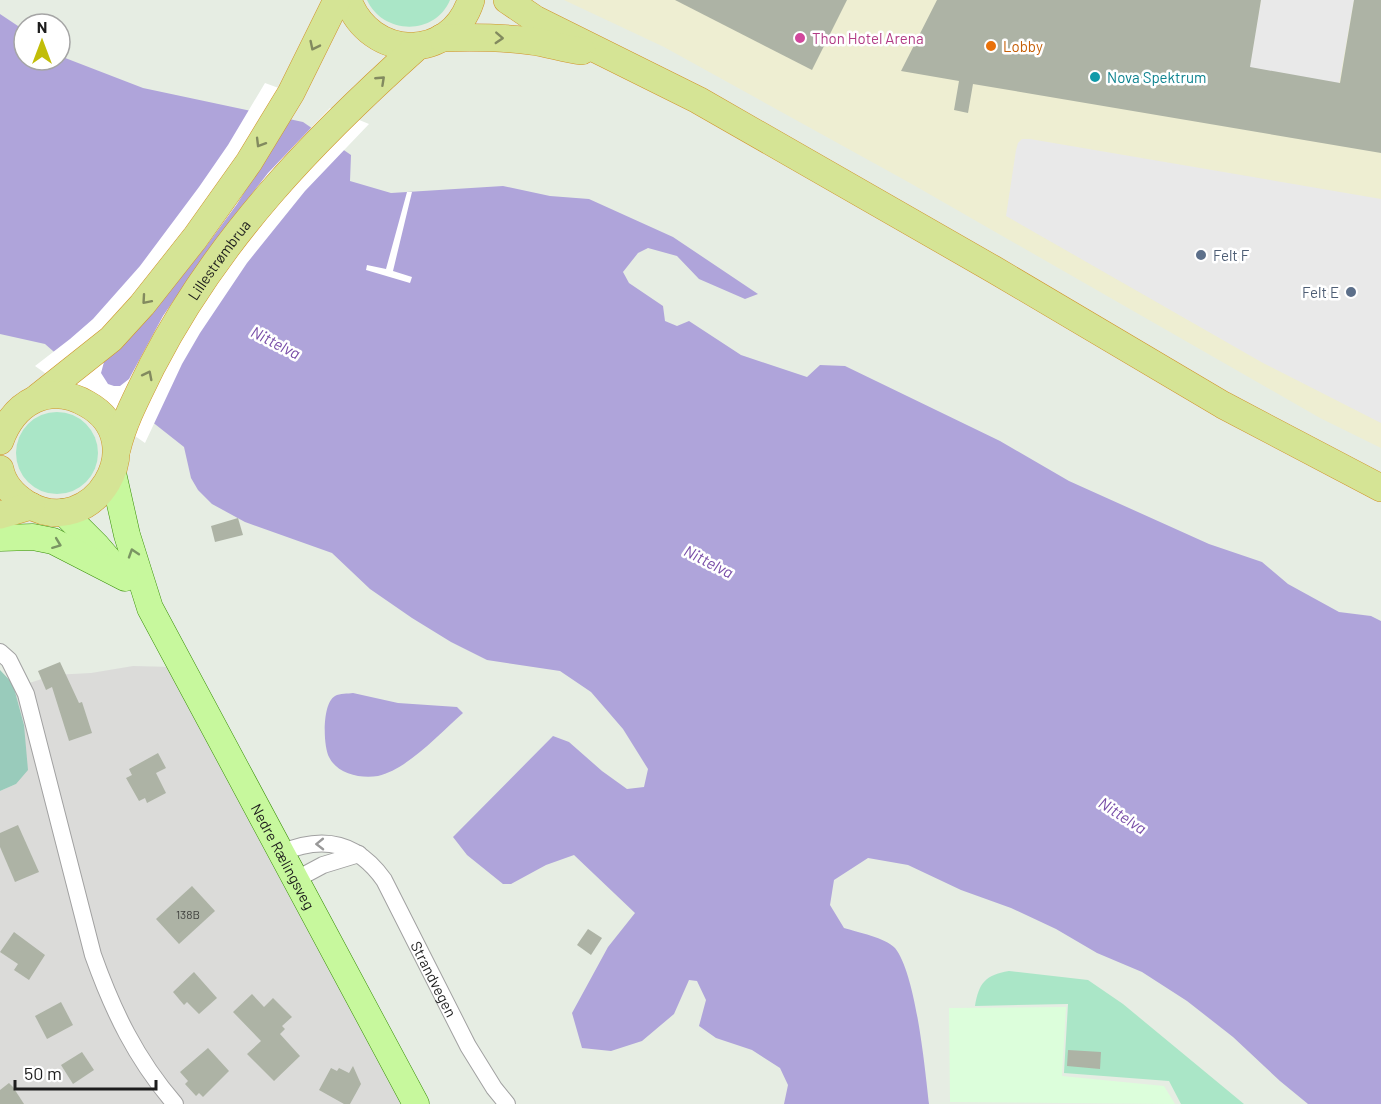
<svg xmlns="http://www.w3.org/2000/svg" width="1381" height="1104" font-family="Barlow,sans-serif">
  <rect width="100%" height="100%" fill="#e6ede3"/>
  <polygon fill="#dbdbd9" points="133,666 173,667 413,1104 0,1104 0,791 16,784 24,725 14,688 54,675 91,673"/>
  <polygon fill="#eeeed2" points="564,0 1381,0 1381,448 1320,418 910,183 664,47"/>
  <polygon fill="#dcfedb" points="1066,1007 1062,1076 1164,1086 1175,1104 950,1102 949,1008"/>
  <g fill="#aae6c7">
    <path d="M367,0H450C435,36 383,35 367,0Z"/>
    <circle cx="57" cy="453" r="41"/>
    <path d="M1009,971L1088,980L1123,1004L1244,1104H1181L1169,1081L1064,1073L1068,1004L975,1006C979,983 985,975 1009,971Z"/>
  </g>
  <polygon fill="#99cbbb" points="0,670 17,688 14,688 24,725 28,770 16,784 0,791"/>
  <g fill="#e9e9e9">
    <polygon points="1261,0 1354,0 1338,90 1248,75"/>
    <polygon points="1022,139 1030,139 1381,199 1381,423 1263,363 1006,216 1016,150 1018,143"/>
  </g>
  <g fill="#afa4da">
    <path d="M0,14L24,30V60H60V56L143,88L303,122L351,155L350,181L391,193L503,186L550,196L589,199L673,237L758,294L745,299L699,279L677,256L648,248L638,253L623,272L629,283L663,306L665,321L677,326L689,321L741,355L807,377L820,365L845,366L1000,441L1069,481L1209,544L1262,562L1288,584L1339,612L1371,616L1381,621V1104H1308L1280,1081L1233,1037L1187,1001L1142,972L1097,953L1056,929L1011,908L961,890L908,865L868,858L834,880L830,905L844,928C857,932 886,938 895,948C916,974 925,1069 929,1104H784L788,1085L780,1068L752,1050L716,1038L699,1026L706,1000L697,981L689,980L674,1014L642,1041L611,1051L582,1048L572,1013L608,947L635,913L574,855L546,865L511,884H503L467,855L453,837L553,736L569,742L602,771L627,789L644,787L648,769L623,729L591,692L560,671L487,660L451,642L412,618L370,589L332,553L245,522L212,504L198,490L191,478L184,447L94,376L61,358L45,344L0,334Z"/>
    <path d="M353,693L398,703L457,707L463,713C440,733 408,769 378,776C361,779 337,774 329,757C323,746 322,703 335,696C340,693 348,694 353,693Z"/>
  </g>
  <g fill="#fff">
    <polygon points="265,83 303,97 237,204 207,245 153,312 104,362 101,373 108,384 114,386 120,386 129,379 163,316 210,248 268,173 330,108 369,124 305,191 247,263 200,333 182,364 145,443 35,366 70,339 93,319 140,266 199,187 228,145"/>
    <polygon points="407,192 412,192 393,271 412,277 410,283 366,270 367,265 386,269"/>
  </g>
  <g fill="#adb3a5">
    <polygon points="675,0 847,0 812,70"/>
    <polygon points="937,0 1261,0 1250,67 1340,83 1354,0 1381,0 1381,153 973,84 968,113 954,110 959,81 901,71"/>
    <polygon points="238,518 243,535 215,542 211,526"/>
    <polygon points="60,662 79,703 82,702 92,733 69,741 52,687 46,690 38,671"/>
    <polygon points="158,753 166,768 156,773 166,793 147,803 145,798 139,801 126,778 132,775 129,769"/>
    <polygon points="18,825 39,872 15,882 0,847 0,833"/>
    <polygon points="192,886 215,911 179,944 156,919"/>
    <polygon points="588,929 602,938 591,955 577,945"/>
    <polygon points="14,932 45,955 29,980 14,970 18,964 0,952"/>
    <polygon points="194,972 217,998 199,1014 187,1002 184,1005 173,992"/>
    <polygon points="252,994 264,1007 273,998 292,1017 282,1026 285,1029 280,1034 300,1056 274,1081 247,1054 261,1041 233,1012"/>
    <polygon points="61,1002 73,1025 47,1039 35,1016"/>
    <polygon points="208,1048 229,1071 203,1097 199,1093 196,1096 185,1084 188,1081 180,1072"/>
    <polygon points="1068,1050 1101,1052 1100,1069 1067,1066"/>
    <polygon points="82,1052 94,1070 73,1084 61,1065"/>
    <polygon points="353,1066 361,1084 350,1104 344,1104 319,1090 331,1068 337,1071 339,1068 349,1073"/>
    <polygon points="9,1083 13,1087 24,1104 0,1104 0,1090"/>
  </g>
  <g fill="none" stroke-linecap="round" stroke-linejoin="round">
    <g stroke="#a1a1a1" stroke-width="18">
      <g id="minor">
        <path d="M0,652L9,660L26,694L93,955C113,1011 136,1059 175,1104"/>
        <path id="s1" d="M281,853C323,835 357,842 384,880L468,1046L494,1088L507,1104"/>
        <polyline points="295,880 323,865 359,854"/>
      </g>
    </g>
    <g stroke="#378f06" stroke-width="27">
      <g id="primary">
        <path id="s2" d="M113,473L127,535L150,608L416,1104"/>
        <polyline points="63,512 97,546 116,568"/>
        <polyline points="0,538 33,537 53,541 125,578"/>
      </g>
    </g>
    <g stroke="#d1932a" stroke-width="28">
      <g id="trunk">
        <path d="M348,0C370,60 451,63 471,0"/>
        <polyline points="507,0 535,19 698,100 993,269 1223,405 1381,488"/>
        <path d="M441,38C471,37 501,37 531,41C548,43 564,49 582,51"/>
        <polyline points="38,397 111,339 142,305 195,238 249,162 291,93 337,0"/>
        <path d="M0,441C14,402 49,382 87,404C154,441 93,543 27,504C14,496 3,484 0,469"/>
        <path id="s3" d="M117,449C124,420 139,393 152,366C218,238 312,141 418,46"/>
        <polyline points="0,515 31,506"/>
      </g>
    </g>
    <use href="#minor" stroke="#fff" stroke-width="16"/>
    <use href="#primary" stroke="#c7f89d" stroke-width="26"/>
    <use href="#trunk" stroke="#d5e495" stroke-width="27"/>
  </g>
  <defs><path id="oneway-chevron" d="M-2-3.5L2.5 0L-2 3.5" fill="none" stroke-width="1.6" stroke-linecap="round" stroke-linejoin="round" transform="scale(1.5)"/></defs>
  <g stroke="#828a5f">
    <use href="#oneway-chevron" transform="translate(499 38) rotate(3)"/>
    <use href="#oneway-chevron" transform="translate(314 46) rotate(116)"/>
    <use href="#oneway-chevron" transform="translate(381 80) rotate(-43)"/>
    <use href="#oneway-chevron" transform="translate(260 143) rotate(121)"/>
    <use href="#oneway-chevron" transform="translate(146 300) rotate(131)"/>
    <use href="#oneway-chevron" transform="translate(148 375) rotate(-63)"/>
  </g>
  <g stroke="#7a9563">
    <use href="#oneway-chevron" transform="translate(57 544) rotate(21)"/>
    <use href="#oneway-chevron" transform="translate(133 553) rotate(-108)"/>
  </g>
  <use stroke="#999" href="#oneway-chevron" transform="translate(320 844) rotate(179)"/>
  <circle fill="#d1479c" stroke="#fff" stroke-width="2" cx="800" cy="38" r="6"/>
  <circle fill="#e8710a" stroke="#fff" stroke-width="2" cx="991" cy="46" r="6"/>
  <circle fill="#0f9aa8" stroke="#fff" stroke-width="2" cx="1095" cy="77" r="6"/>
  <g fill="#5c6f8a" stroke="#fff" stroke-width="2">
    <circle cx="1201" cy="255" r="6"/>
    <circle cx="1351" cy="292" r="6"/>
  </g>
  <g text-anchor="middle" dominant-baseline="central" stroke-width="5" stroke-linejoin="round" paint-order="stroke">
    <g font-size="12" fill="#41423f">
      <text x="188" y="914">138B</text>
    </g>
    <g font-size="15" fill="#b23c85" stroke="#fff" text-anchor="start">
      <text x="812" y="38">Thon Hotel Arena</text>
    </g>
    <g font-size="15" fill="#c56008" stroke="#fff" text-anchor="start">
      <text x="1003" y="46">Lobby</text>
    </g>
    <g font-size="15" fill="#0d838f" stroke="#fff" text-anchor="start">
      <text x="1107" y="77">Nova Spektrum</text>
    </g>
    <g font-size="15" fill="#4e5e75" stroke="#fff" text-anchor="start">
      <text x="1213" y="255">Felt F</text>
      <text x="1339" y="292" text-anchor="end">Felt E</text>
    </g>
    <g font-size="15" fill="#1d1d1d" stroke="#fff">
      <text stroke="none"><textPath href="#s3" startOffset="216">Lillestrømbrua</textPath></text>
      <text stroke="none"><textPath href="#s2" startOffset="422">Nedre Rælingsveg</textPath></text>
      <text stroke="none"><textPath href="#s1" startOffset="228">Strandvegen</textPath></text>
    </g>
    <g font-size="16" font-style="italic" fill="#784da8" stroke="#fff">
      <text transform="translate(276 342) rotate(27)">Nittelva</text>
      <text transform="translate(709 561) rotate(27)">Nittelva</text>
      <text transform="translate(1123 815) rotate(33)">Nittelva</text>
    </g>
  </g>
  <g transform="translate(42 42)"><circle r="28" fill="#ffffff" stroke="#a5a5a5" stroke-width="1.5"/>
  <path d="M0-4.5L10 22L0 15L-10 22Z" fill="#c1bd08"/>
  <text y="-9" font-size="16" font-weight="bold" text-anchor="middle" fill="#1d1d1d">N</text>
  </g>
  <path d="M15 1080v9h141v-9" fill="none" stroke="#1d1d1d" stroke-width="3"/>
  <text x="24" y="1080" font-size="18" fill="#1d1d1d" stroke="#ffffff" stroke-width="4.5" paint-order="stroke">50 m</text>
</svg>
